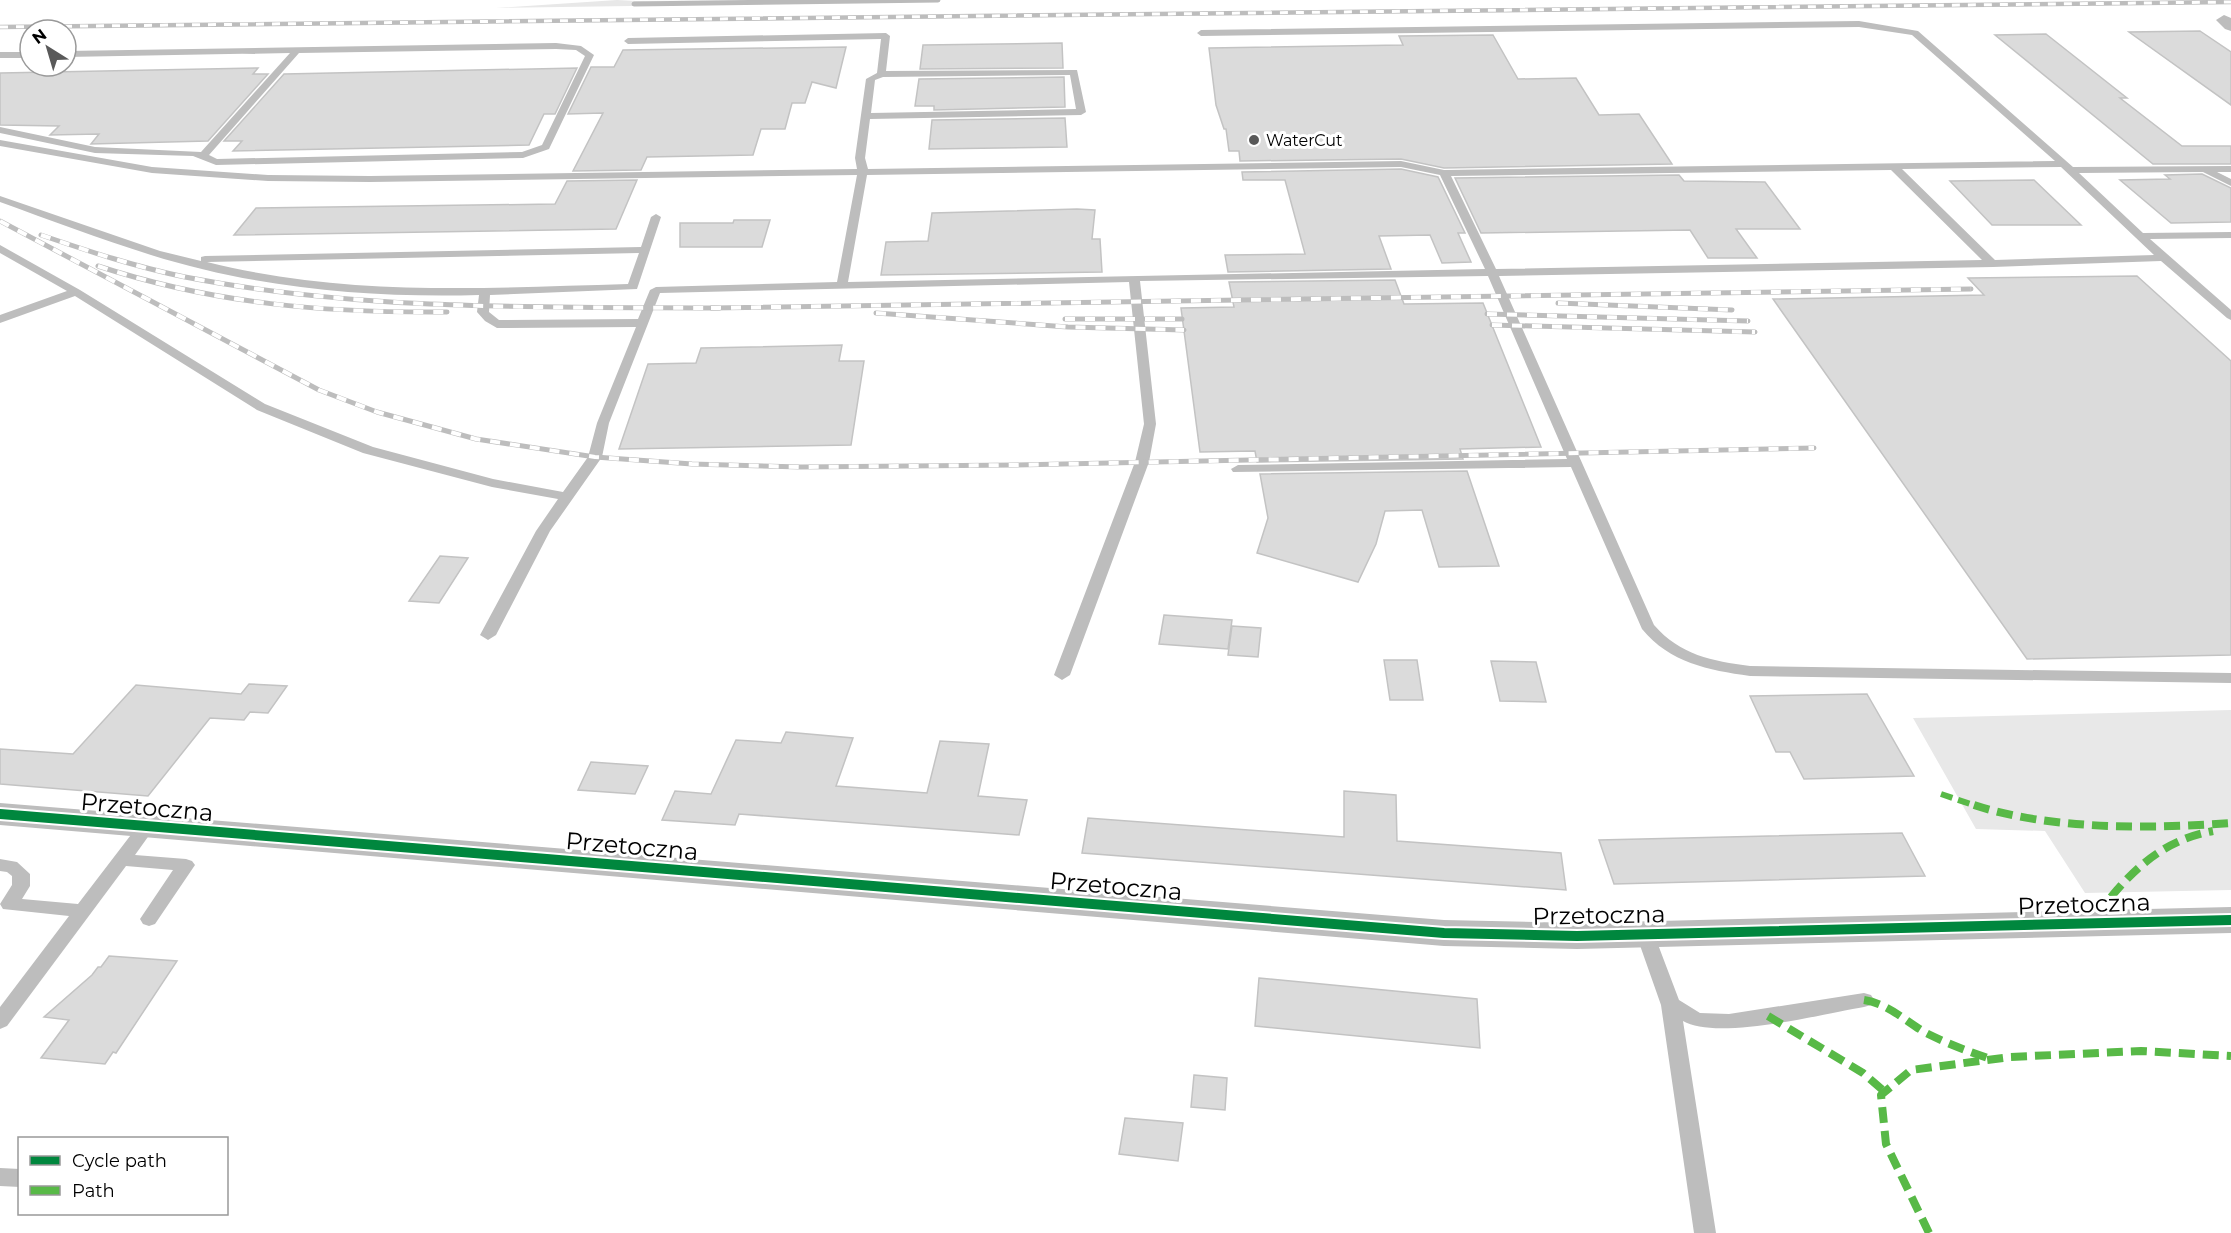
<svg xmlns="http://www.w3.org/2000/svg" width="2231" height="1233" font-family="Montserrat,sans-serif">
  <rect width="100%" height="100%" fill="#fff"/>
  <g fill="#e8e8e8">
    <polygon points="617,0 636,1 815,0 635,2 632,6 496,8"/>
    <polygon points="2231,710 2231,890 2085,893 2045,831 1976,829 1913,718"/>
  </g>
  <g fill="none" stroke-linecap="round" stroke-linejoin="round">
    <polyline stroke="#bababa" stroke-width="5" points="634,4 938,0"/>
  </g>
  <g fill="#dbdbdb" stroke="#c3c3c3" stroke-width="1.5">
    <polygon points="2200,31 2231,52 2231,105 2129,32"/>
    <polygon points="2046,34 2127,98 2120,98 2182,146 2231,146 2231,164 2153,164 1995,35"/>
    <polygon points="1493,35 1518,79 1576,78 1599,115 1639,114 1672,164 1444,168 1401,159 1240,161 1239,151 1229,151 1226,129 1224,129 1216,105 1209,48 1403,45 1399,36"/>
    <polygon points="1062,43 1063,68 920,69 923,45"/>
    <polygon points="846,47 836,88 812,82 805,103 792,103 785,129 761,129 753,155 647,157 641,170 573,171 603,113 568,114 591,67 614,67 623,50"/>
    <polygon points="258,68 253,74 268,74 208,141 91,144 99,134 50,135 59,126 0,125 0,73"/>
    <polygon points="577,68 555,114 544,114 529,145 233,151 242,141 224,141 284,74"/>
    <polygon points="1064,77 1065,107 934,110 934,106 915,106 919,79"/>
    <polygon points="1065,118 1067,147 929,149 932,120"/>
    <polygon points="1401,169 1438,177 1465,233 1458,233 1471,262 1442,263 1430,235 1379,236 1391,269 1228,272 1225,255 1305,254 1285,180 1243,180 1242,172"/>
    <polygon points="2202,174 2231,188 2231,222 2171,223 2120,180 2170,179 2165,175"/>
    <polygon points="1679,175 1684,181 1765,182 1800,229 1736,229 1757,258 1708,258 1690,230 1481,233 1455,178"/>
    <polygon points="637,180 616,229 234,235 256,208 555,204 567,181"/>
    <polygon points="2034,180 2081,225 1992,225 1950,181"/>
    <polygon points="1077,209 1095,210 1092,239 1100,239 1102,272 881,275 886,242 928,241 932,213"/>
    <polygon points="734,220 770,220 762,247 680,247 680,223 733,223"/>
    <polygon points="2137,276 2231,361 2231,655 2027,659 1773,299 1984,295 1968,278"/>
    <polygon points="1395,280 1404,304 1483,303 1541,447 1460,449 1463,459 1257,462 1255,451 1200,452 1181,308 1234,307 1229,282"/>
    <polygon points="842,345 839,361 864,361 851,445 619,449 648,364 696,363 701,348"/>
    <polygon points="1467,471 1499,566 1439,567 1422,510 1385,511 1376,544 1358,582 1257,553 1268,518 1260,474"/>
    <polygon points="440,556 468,558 439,603 409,601"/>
    <polygon points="1164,615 1232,620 1228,649 1159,644"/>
    <polygon points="1232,626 1261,628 1258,657 1228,655"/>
    <polygon points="1384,660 1417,660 1423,700 1390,700"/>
    <polygon points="1491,661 1536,662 1546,702 1500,701"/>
    <polygon points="249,684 287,686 268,713 250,712 244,720 210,718 148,796 0,784 0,749 73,754 136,685 241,694"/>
    <polygon points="1867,694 1914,776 1804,779 1790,752 1776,752 1750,696"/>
    <polygon points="786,732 853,738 836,786 927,793 940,741 989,744 978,796 1027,800 1019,835 739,814 735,825 662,820 675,791 711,794 736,740 781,743"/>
    <polygon points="591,762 648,766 635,794 578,790"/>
    <polygon points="1344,791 1396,795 1397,841 1561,853 1566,890 1082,853 1088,818 1344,837"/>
    <polygon points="1902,833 1925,876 1614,884 1599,840"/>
    <polygon points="109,956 177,961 116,1053 113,1052 105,1064 41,1058 69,1020 44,1017 92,975 98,967 101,967"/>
    <polygon points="1259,978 1477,999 1480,1048 1255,1026"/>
    <polygon points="1194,1075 1227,1078 1225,1110 1191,1107"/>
    <polygon points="1125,1118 1183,1123 1178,1161 1119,1154"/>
  </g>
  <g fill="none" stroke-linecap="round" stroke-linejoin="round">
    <g fill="#bdbdbd" fill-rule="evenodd">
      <path d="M1859,21L1918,31L2073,167L2231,166V172H2217L2231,179V186L2203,172L2079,173L2143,233L2231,232V238L2150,239L2231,310V320L2227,318L2161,261L1993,267L1499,276L1654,625C1680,655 1712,661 1750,666L2231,673V683L1750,676C1708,670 1670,663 1642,629L1571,467L1233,472L1231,469L1238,465L1567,459L1488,276L1140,281L1156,424L1149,462L1070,675L1062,680L1054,675L1135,462L1144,424L1129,282L660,293L609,423L602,457L550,531L496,635L488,640L480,635L536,531L558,499L492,487L363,453L257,410L75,296L0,323V315L67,291L0,253V245L80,290L265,404L373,447L493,479L563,492L588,457L597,423L636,327L497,328L485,321L477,312L479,295C369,298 256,288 151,255C100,239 50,220 0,202V196L160,251L201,261V257L205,256L641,247L651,217L656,214L661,217L637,289L490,295L489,312L499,320L638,319L650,290L656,287L837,282L857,175L370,182L268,181L152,173L0,146V140L152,167L268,175L370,176L857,169L855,158L866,79L877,73L881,39L628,44L624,41L628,38L886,33L890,36L886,71L1077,70L1086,112L1081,115L870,119L865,158L868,169L1401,161L1444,170L2055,161L1912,35L1859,27L1201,36L1197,33L1201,30ZM1070,75L1076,109L871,113L875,80L883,77ZM1401,167L1440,175L1485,269L848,282L867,175ZM2061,167L2154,255L1995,260L1902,169ZM1891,170L1982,260L1496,269L1451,176ZM639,253L628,284C485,288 348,297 207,262Z"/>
      <path d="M556,43L581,46L594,55L549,149L523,158L216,165L193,156L95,153L0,133V127L95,147L201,152L290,53L66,57V51ZM556,49L576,50L585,56L542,145L522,152L217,159L209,155L299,53Z"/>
      <rect x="0" y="52" width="30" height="6"/>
      <polygon points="146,821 152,823 155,827 135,855 186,859 192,861 195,865 155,924 149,926 143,924 140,919 173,870 126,866 7,1026 0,1029 0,1007 69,916 3,909 0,904 12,885 12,876 7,872 0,871 0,859 17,862 30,874 30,886 22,899 78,904 140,823"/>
      <path d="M1645,927L1652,929L1654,934L1679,1000L1700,1013L1729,1014L1864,993L1871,995L1874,1000L1871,1005L1864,1007C1823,1014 1716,1041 1683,1021L1716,1233H1694L1661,1005L1636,934L1638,929Z"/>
      <polygon points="0,1168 20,1169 20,1187 0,1186"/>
    </g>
    <g fill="#bdbdbd" fill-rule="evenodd">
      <polygon points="2224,15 2231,18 2231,31 2225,29 2216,20"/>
      <polygon points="0,803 1444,920 1577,923 2231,907 2231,933 1577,949 1444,946 0,825"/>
    </g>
    <g stroke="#bdbdbd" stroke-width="4.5">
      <polyline id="rail-far1" points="0,27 2231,2"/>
    </g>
    <g stroke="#bdbdbd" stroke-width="5">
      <g id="rail">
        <polyline points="0,221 319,390 377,412 476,439 595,457 692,464 801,467 1015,465 1814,448"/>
        <path d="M41,235C88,251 136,267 185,277C361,311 541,307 720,308"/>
        <path d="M98,266C214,304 326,313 447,312"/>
        <polyline points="1558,303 1732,310"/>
        <polyline points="711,308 1971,289"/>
        <polyline points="876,313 1068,327 1184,330"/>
        <polyline points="1487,314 1748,321"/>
        <polyline points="1065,319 1182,319"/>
        <polyline points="1492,325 1755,332"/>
      </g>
    </g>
    <use href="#rail-far1" stroke="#fff" stroke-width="3" stroke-dasharray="8" stroke-linecap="butt"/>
    <use href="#rail" stroke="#fff" stroke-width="4" stroke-dasharray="10" stroke-linecap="butt"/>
    <polyline stroke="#58b947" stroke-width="6" stroke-dasharray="12 6" stroke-linecap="butt" points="1941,794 1979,807"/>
    <g stroke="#58b947" stroke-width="8" stroke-dasharray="16 8" stroke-linecap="butt">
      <path d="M1974,805C2050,830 2152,829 2231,823"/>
      <path d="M2111,897C2139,863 2169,839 2213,831"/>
      <path d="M1864,1000C1889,1004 1905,1021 1926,1033C1946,1043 1967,1051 1988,1058"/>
      <polyline points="1768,1016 1863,1073 1885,1092"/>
      <polyline points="1929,1233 1886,1144 1881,1095 1911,1070 2010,1057 2141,1051 2231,1056"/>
    </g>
    <g stroke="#fff" stroke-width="14">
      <polyline id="cycleway" points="0,814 1444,933 1577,936 2231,920"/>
    </g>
    <use href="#cycleway" stroke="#00873e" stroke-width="10"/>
  </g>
  <circle fill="#595959" stroke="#fff" stroke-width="2" cx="1254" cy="140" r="6"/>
  <g text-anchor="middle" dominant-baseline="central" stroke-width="6" stroke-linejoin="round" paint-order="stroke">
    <g font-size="16" fill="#000" stroke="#fff" text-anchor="start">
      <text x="1266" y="140">WaterCut</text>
    </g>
    <g font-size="24" fill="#000" stroke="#fff">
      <text transform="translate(147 807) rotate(5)">Przetoczna</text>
      <text transform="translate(632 846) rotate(5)">Przetoczna</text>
      <text transform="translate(1116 886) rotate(5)">Przetoczna</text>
      <text transform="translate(2084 904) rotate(-2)">Przetoczna</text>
      <text transform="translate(1599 915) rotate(-1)">Przetoczna</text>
    </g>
  </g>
  <rect x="18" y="1137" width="210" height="78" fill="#ffffff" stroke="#999999" stroke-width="1.5"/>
  <rect x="30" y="1156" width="30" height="9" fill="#00873e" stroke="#999999" stroke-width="1.5"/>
  <text x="72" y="1167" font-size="18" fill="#000000">Cycle path</text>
  <rect x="30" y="1186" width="30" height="9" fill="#58b947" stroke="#999999" stroke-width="1.5"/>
  <text x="72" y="1197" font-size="18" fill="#000000">Path</text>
  <g transform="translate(48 48) rotate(323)"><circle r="28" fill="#ffffff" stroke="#999999" stroke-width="1.5"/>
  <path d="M0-4.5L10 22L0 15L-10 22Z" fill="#595959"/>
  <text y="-9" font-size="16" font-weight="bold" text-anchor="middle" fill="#000000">N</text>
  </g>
</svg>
